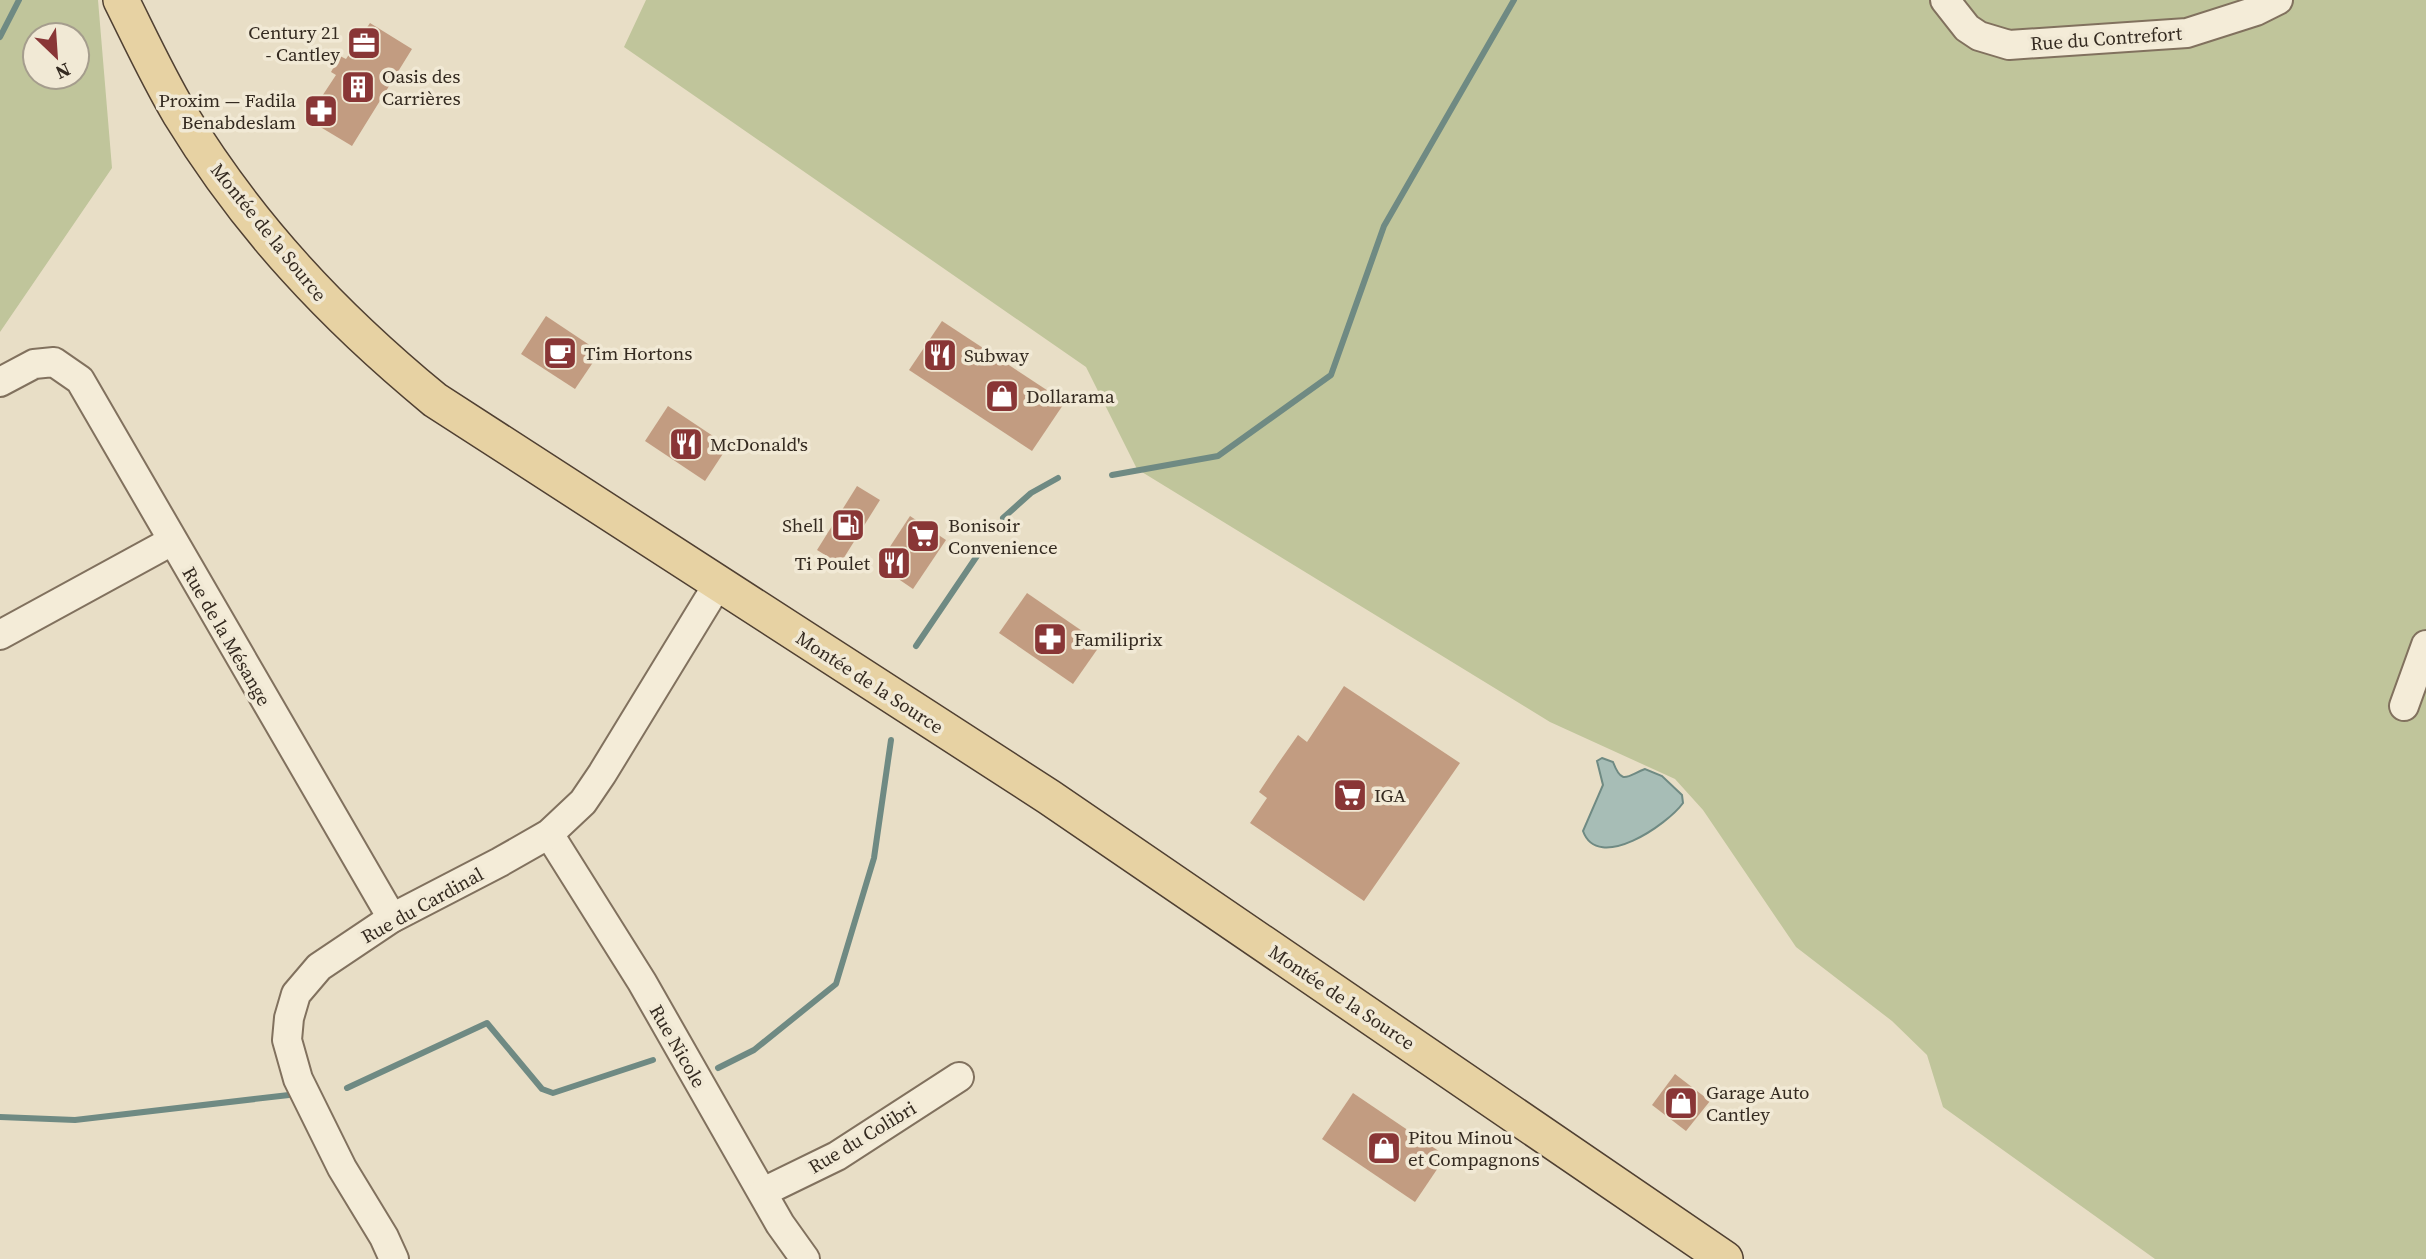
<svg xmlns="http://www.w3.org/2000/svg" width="2426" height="1259" font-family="'Source Serif 4',serif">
  <rect width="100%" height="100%" fill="#e8dec6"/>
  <g fill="#c0c59b" fill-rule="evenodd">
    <path d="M0,0H98L112,168L0,332ZM77,35V77H35V35Z"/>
    <polygon points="646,0 2426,0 2426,1259 2155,1259 1943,1107 1927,1055 1892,1021 1796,947 1703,810 1675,779 1550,722 1137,469 1086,367 624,47"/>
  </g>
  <path fill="#a7bdb6" stroke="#6f8a83" stroke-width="2" d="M1602,758L1613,762C1622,786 1627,776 1645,769L1662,776L1682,795L1683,803C1668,824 1598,873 1583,831L1603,785L1597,761Z"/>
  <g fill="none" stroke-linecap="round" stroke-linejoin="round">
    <g stroke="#6f8a83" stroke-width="6">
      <polyline points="0,37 19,0"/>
      <polyline points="1112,475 1218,456 1331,375 1384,226 1514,0"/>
      <polyline points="1003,518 1031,493 1058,478"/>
      <polyline points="916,646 981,550"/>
      <polyline points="718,1068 754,1050 836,984 874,858 891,740"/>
      <polyline points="347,1088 487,1023 542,1089 553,1093 653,1060"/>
      <polyline points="0,1117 75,1120 289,1095"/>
    </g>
  </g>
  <g fill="#c29c81">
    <polygon points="370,23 412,49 352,146 307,119 336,75 331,72 340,56 346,59"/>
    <polygon points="546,316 600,352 575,389 521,354"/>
    <polygon points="942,321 1065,402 1032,451 909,370"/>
    <polygon points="668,406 728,446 705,481 645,441"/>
    <polygon points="857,486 880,500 840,564 817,550"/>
    <polygon points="910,516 946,540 913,589 878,565"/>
    <polygon points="1027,593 1101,644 1073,684 999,633"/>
    <polygon points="1344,686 1460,763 1364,901 1250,823 1267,798 1259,792 1277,765 1298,735 1307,742"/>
    <polygon points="1675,1074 1710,1101 1686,1131 1652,1105"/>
    <polygon points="1353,1093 1446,1156 1415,1202 1322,1139"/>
  </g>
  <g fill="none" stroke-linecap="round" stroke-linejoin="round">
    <g stroke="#81715e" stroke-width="32">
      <g id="minor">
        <polyline points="1945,0 1967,28 1979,36 2009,45 2187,33 2256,11 2278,0"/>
        <polyline points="0,382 34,364 54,362 80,380 392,918"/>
        <polyline points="0,635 172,541"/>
        <polyline points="2404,706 2426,645"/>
        <polyline points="549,834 642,982 780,1224 805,1259"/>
        <polyline points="763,1192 837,1156 959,1077"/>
        <polyline points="394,1259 384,1237 342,1168 298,1079 287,1040 289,1018 296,994 319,967 392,918 500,862 549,834 583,802 602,774 718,584"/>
      </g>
    </g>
    <g stroke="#504032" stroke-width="38">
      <path id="major" d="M121,0C140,38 158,77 180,114C249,227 333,316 435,400L1049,797L1725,1259"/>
    </g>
    <use href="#minor" stroke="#f4ecd8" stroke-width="28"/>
    <use href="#major" stroke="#e7d2a3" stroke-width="35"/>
  </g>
  <defs>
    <g id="office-square" transform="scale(1.75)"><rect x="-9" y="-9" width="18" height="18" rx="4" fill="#893636" stroke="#f1e9d5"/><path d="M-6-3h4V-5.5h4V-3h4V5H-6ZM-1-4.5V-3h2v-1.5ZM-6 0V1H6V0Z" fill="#fff"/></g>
    <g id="building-square" transform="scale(1.75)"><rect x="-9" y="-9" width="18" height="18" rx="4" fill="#893636" stroke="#f1e9d5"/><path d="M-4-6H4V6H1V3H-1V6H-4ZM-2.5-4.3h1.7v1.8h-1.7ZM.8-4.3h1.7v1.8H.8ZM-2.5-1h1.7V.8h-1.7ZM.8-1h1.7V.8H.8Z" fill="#fff"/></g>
    <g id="pharmacy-square" transform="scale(1.75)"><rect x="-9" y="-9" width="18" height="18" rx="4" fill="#893636" stroke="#f1e9d5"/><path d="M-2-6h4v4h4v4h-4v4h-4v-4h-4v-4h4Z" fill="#fff"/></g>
    <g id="cafe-square" transform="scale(1.75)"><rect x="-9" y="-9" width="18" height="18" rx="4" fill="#893636" stroke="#f1e9d5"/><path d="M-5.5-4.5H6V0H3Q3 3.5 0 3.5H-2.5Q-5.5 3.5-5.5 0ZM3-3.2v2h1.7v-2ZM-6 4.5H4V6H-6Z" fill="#fff"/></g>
    <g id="restaurant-square" transform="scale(1.75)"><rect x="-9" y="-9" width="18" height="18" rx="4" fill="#893636" stroke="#f1e9d5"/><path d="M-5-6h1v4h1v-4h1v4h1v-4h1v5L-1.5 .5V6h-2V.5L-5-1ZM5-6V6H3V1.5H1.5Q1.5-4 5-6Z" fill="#fff"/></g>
    <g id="shop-square" transform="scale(1.75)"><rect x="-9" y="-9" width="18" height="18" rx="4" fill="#893636" stroke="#f1e9d5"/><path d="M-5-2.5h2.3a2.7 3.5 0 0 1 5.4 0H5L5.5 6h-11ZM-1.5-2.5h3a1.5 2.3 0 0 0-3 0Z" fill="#fff"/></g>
    <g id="fuel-square" transform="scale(1.75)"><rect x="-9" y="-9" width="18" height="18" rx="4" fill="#893636" stroke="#f1e9d5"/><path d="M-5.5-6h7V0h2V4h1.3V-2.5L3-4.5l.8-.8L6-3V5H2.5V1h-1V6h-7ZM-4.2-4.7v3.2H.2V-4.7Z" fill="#fff"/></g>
    <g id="supermarket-square" transform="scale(1.75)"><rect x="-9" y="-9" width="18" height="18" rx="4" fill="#893636" stroke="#f1e9d5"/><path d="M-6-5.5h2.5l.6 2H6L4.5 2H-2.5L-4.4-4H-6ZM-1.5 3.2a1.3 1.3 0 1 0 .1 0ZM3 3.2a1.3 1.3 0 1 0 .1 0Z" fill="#fff"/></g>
  </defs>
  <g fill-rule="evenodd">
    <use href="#office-square" x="364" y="43"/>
    <use href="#building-square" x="358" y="87"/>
    <use href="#pharmacy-square" x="321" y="111"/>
    <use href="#cafe-square" x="560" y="353"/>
    <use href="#restaurant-square" x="940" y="355"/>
    <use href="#shop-square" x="1002" y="396"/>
    <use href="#restaurant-square" x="686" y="444"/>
    <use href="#fuel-square" x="848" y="525"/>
    <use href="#supermarket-square" x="923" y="536"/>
    <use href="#restaurant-square" x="894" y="563"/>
    <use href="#pharmacy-square" x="1050" y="639"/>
    <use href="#supermarket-square" x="1350" y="795"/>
    <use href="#shop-square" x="1681" y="1103"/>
    <use href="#shop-square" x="1384" y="1148"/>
  </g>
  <g text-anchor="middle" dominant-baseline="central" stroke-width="7" stroke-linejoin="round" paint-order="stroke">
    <g font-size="19" fill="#342a20" stroke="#f1e9d5" text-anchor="start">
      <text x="340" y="32" text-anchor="end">Century 21<tspan x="340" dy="22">- Cantley</tspan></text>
      <text x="382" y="76">Oasis des<tspan x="382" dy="22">Carrières</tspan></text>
      <text x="296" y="100" text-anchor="end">Proxim — Fadila<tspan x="296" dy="22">Benabdeslam</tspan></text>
      <text x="584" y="353">Tim Hortons</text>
      <text x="964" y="355">Subway</text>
      <text x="1026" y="396">Dollarama</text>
      <text x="710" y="444">McDonald's</text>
      <text x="824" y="525" text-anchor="end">Shell</text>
      <text x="948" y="525">Bonisoir<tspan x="948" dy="22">Convenience</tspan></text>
      <text x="870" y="563" text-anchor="end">Ti Poulet</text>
      <text x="1074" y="639">Familiprix</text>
      <text x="1374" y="795">IGA</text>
      <text x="1706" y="1092">Garage Auto<tspan x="1706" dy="22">Cantley</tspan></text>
      <text x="1408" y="1137">Pitou Minou<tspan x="1408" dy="22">et Compagnons</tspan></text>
    </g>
    <g font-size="19" fill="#342a20" stroke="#f1e9d5">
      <text transform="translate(2106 38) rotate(-4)">Rue du Contrefort</text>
      <text transform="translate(269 232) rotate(51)">Montée de la Source</text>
      <text transform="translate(227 636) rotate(60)">Rue de la Mésange</text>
      <text transform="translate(870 682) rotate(33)">Montée de la Source</text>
      <text transform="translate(422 905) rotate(-29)">Rue du Cardinal</text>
      <text transform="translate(1342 997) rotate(34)">Montée de la Source</text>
      <text transform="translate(678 1046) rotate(60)">Rue Nicole</text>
      <text transform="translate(862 1137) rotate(-31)">Rue du Colibri</text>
    </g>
  </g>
  <g transform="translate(56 56) rotate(155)"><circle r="33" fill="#f1e9d5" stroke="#a59d8d" stroke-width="2"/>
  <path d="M0-5L12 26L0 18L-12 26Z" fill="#893636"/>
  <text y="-10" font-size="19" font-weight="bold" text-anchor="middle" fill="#342a20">N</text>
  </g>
</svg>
